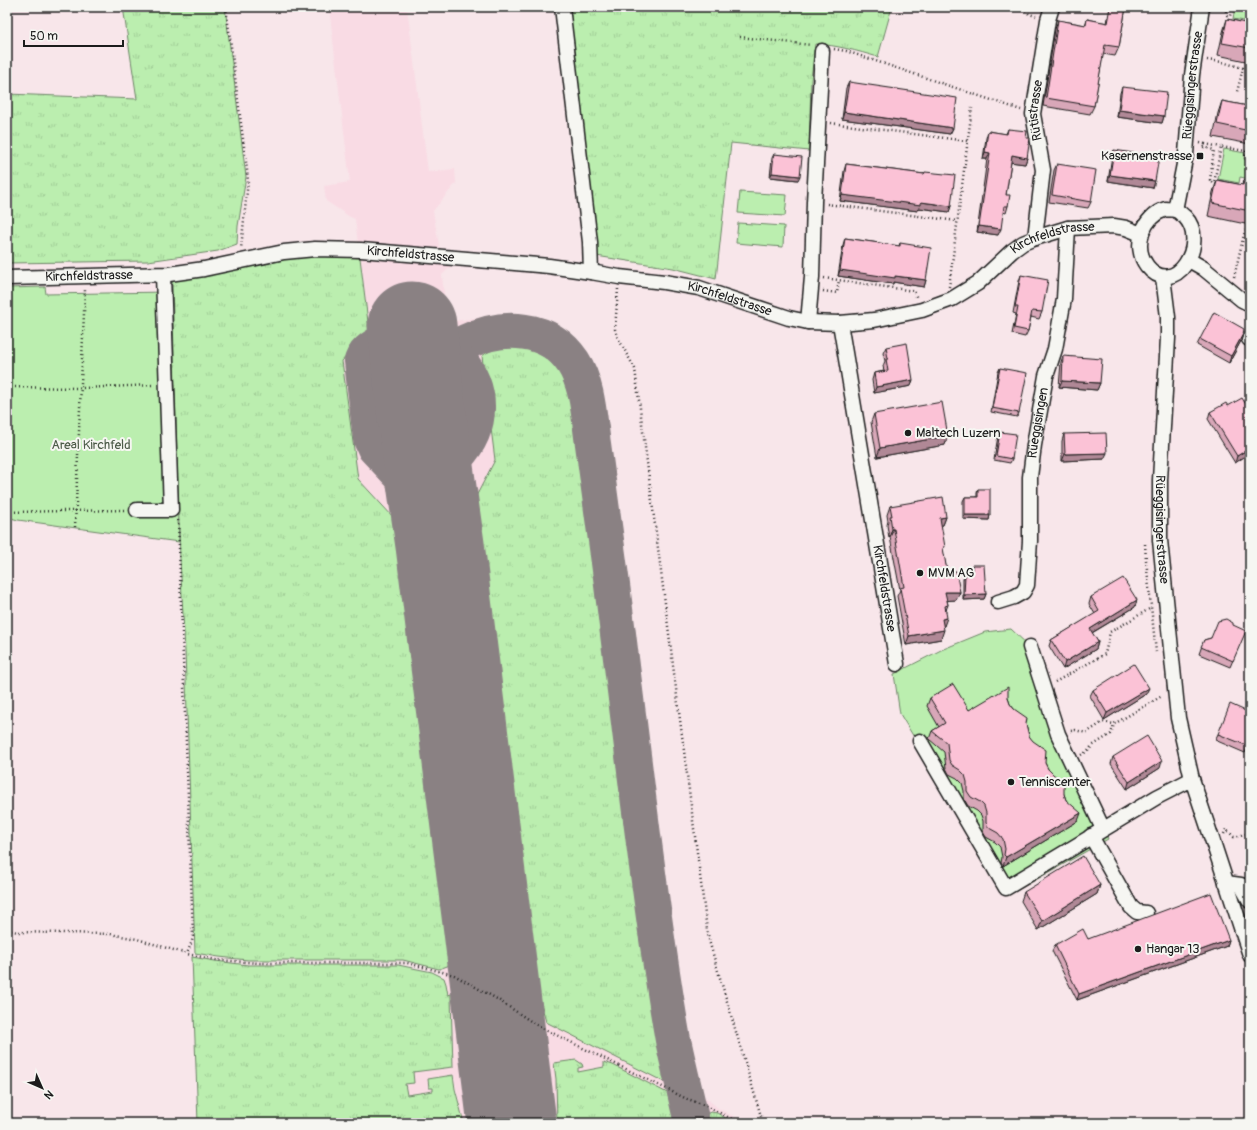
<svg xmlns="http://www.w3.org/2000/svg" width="1257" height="1130" font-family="Pangolin,sans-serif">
  <defs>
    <pattern id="grass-tufts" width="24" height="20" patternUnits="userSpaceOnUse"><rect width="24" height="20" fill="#bbeeaf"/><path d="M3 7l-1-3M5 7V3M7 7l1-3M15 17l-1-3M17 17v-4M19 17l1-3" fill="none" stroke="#a0cc96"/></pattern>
  </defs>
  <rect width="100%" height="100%" fill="#f8e6ea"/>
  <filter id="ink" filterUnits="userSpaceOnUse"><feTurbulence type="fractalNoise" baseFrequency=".025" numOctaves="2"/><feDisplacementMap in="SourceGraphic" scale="8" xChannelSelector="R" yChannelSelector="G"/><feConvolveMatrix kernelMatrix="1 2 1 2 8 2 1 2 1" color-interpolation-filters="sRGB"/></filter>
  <g filter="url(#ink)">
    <polygon fill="#f9dbe4" points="329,7 407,7 428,172 455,169 456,183 433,211 440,251 452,265 442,275 447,322 498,315 512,315 544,321 555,325 570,334 581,348 593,371 599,394 598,412 675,1003 692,1086 718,1108 746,1123 734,1123 717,1113 701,1116 702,1123 464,1123 453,1075 428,1079 429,1088 433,1088 433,1091 407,1095 405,1084 413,1072 453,1066 451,997 448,995 443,968 450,964 394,518 358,479 342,361 369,330 355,219 350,217 326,201 324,186 350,182"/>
    <g fill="url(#grass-tufts)" stroke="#6c8566">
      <polygon points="123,7 225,7 246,177 238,226 237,244 218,251 148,261 7,263 7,94 137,99"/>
      <path d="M564,7H892L878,57C857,51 837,45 815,44L811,80L809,151L731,143L716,279L673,268L596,256Z"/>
      <polygon points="316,256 339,256 360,258 369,330 342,361 358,479 394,518 450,965 439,969 403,960 248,960 219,957 195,953 185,651 180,559 172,283 173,280 281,259"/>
      <path d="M517,344C546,347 562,359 574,386L654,1006L672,1086L546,1022L534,976L532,974L471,506L495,460L482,356C492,348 504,346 517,344Z"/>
      <polygon points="192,957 215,961 248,965 398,965 432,972 444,978 446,984 448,995 451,994 451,997 453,1067 413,1072 414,1083 405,1084 407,1095 433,1091 433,1088 429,1088 428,1079 453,1075 455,1089 464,1123 198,1123"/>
      <polygon points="576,1060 582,1064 583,1067 578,1068 578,1072 604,1067 604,1062 613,1065 675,1097 682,1123 557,1123 556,1079 554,1063"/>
      <polygon points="711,1112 717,1113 734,1123 702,1123 700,1116"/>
    </g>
    <g fill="#bbeeaf" stroke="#6c8566">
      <polygon points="1235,7 1250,7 1250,22 1233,19"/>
      <polygon points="1224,149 1245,153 1244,159 1250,160 1250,179 1240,177 1239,183 1218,179"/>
      <polygon points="740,192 787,195 785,216 738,213"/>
      <polygon points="738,223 784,226 783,247 736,243"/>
      <polygon points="45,287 46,294 167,292 179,542 18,520 7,517 7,288"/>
      <polygon points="1011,629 1030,647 1058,734 1108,839 1009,895 900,714 894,674 941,650 985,632"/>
    </g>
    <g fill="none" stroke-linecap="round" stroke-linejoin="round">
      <g stroke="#8a8183" stroke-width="36">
        <path d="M423,426C425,414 425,399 429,387C436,369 449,351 466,342C503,324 549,326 573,362C588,385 589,417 593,444C599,488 605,532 611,577C620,653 630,728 639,804C649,883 659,962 673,1040C679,1068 686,1096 692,1123"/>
        <path d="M432,495C433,477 445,470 456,457C469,443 477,427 477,408C478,373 449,340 414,338C404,337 396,339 387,341C376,345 366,350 362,361L371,439L375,448L428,504L433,511L436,519"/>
      </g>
      <polyline stroke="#8a8183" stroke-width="89" points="412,326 423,426 440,545 512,1123"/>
      <g stroke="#1c1c1c" stroke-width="17">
        <g id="minor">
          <polyline points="562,7 590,242 591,272"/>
          <path d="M1166,209C1169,210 1173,209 1175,210C1179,211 1182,215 1185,217C1210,243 1174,300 1147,266C1132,246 1143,216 1166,209Z"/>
          <path id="s1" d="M1175,210L1186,154L1192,75L1202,7"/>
          <path id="s2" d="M1035,238L1043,170L1033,114L1048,20L1052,7"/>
          <polyline points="1189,260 1203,268 1242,300 1250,304"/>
          <path id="s3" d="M1163,277L1168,317V338L1160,480V540L1178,718L1192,779L1214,845L1250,955"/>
          <path id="s4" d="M7,278L169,274L204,269L284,252L315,249L361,250L549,266L591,272L619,277L664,282L699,288L789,318L808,322L840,323L874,320L922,310L952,299L978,283L1012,251L1023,243L1035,238L1068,228L1114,226L1126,228L1141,234"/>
          <polyline points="808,322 812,277 814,202 822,51"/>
          <path id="s5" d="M840,323L897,664"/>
          <polyline points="1249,339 1250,338"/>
          <polyline points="137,510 171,510 163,275"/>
          <path id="s6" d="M998,602L1014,597L1023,592L1027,585L1030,541V477L1034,445L1046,376L1055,349L1064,299L1068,228"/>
          <polyline points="1030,647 1058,734 1103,829"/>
          <polyline points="920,741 1006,888 1157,797 1192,779"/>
          <polyline points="1091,836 1131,907 1137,912 1146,913"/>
          <polyline points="1226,883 1241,885 1250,901"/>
        </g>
      </g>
      <g stroke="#1c1c1c" stroke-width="2.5" stroke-dasharray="1 3" stroke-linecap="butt">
        <polyline points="226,7 247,170 248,181 241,249"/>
        <polyline points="1023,7 1029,14 1036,16"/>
        <polyline points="1226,7 1226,13 1227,15 1230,16 1232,7"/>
        <polyline points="740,37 811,45"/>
        <polyline points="834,49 846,51 1021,110"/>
        <polyline points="1207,60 1222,62 1243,68 1237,92"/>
        <polyline points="831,123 967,141"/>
        <polyline points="1200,143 1205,144 1204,147 1214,150 1210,180 1212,182 1214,183 1221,147 1246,151 1245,158 1250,159"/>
        <polyline points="1205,144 1221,147"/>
        <polyline points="827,204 957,221"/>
        <polyline points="1234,277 1245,230"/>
        <polyline points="824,278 914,291 917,299"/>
        <polyline points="949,287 972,108"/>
        <polyline points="618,289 615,329 617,336 635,369 707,930 710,944 763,1123"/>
        <polyline points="823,291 837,293 839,280"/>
        <polyline points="7,387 81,388 153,385"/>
        <polyline points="7,512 125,510"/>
        <polyline points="178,520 193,936 192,941 187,954"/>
        <polyline points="75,527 85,289"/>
        <polyline points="1145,544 1146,560 1156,652"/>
        <polyline points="1055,682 1105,654 1110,632 1151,608"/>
        <polyline points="1071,731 1075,730 1086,733 1103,722 1114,724"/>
        <polyline points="1081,755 1088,751 1092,746 1111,734 1114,724 1162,696"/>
        <polyline points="1224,834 1226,829 1234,837 1250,833"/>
        <path d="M7,930L18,932L110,934L137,939L187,954L217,960L260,963H407L454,975L497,999L538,1026L687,1099C705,1104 722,1114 739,1123"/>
      </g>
      <use href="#minor" stroke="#f6f6f2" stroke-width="14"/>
    </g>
    <g fill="#d8a7b8" stroke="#1c1c1c">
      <polygon points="1110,7 1126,7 1119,47 1115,56 1103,54 1094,106 1090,114 1043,106 1055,29 1058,20 1085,25 1087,19 1107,23"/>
      <polygon points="1227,19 1250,24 1250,62 1218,55 1223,32"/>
      <polygon points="849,82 953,128 950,134 842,119 846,88"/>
      <polygon points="1122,87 1164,116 1162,123 1117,117 1120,93"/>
      <polygon points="1249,100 1250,100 1250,144 1213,137 1218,113 1222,101 1247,106"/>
      <polygon points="1008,129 1026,138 1027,158 1025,164 1011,162 1006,195 1008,206 1006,213 1003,212 998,235 977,232 987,159 983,159 986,138 988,131 1006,134"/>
      <polygon points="1114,150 1153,188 1108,181 1112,156"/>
      <polygon points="774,154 798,180 770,177 772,158"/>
      <polygon points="846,164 924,174 925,172 951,206 949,212 919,208 918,211 840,201 844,171"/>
      <polygon points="1057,164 1091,202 1088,208 1049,202 1054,170"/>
      <polygon points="1217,180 1242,185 1244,180 1250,181 1250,225 1208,216 1213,192"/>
      <polygon points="845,238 899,246 900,243 926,280 924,287 893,282 893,284 838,276 843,245"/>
      <polygon points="1021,275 1042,312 1039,319 1031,317 1028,331 1025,337 1012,334 1016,314 1013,313 1019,281"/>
      <polygon points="1243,334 1241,341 1229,363 1197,345 1200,339"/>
      <polygon points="886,347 911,386 874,393 872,380 874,373 884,371 883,366 885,361 883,353"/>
      <polygon points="1063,356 1100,383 1097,390 1059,387 1061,362"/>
      <polygon points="1000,368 1019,413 1017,417 991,412 998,372"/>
      <polygon points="1228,406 1250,453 1235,463 1208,419 1210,412"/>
      <polygon points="874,414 945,445 877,457 871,422"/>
      <polygon points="1000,432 1012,459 1010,463 994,460 998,436"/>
      <polygon points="1064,434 1104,459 1062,461 1062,441"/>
      <polygon points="978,489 990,515 989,520 963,519 963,501 965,497 977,497 977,493"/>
      <polygon points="890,506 946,517 943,525 941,525 943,552 947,571 960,592 956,600 947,600 948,605 946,610 944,626 943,626 941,639 906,645 897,596 900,590 890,537 889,538 887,525 888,521 887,515"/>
      <polygon points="972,565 986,594 984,599 963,600 963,579 965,575 971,574 970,570"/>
      <polygon points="1091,597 1135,607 1092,633 1098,642 1096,649 1063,669 1049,646 1051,640 1095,614 1089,604"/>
      <polygon points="1233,625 1243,637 1230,667 1199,654 1204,640 1211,638"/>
      <polygon points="1093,690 1146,694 1104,720 1090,696"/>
      <polygon points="930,698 969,710 1008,698 1010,704 1026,724 1029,736 1045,763 1048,769 1064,794 1066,800 1078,821 1003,866 1001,863 1002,857 1000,847 995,842 986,837 983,832 983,821 981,815 977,811 968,806 964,799 964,791 962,783 957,778 949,774 946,768 944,752 929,739 932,731 939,727 927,706"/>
      <polygon points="1218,734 1250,742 1245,753 1215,740"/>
      <polygon points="1113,757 1160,768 1127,789 1111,764"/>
      <polygon points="1250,798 1250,814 1248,804"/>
      <polygon points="1100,885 1097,894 1038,930 1021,901 1024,892"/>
      <polygon points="1088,939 1229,940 1227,946 1077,1000 1052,951 1055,945"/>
    </g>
    <g fill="#b08896" stroke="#1c1c1c">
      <polygon points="1119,110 1164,116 1162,123 1117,117"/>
      <polygon points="844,112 953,128 950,134 842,119"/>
      <polygon points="985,152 990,153 987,159 983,159"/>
      <polygon points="1012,155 1027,158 1025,164 1009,162"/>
      <polygon points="772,173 800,176 798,180 770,177"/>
      <polygon points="1110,175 1155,181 1153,188 1108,181"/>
      <polygon points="842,195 921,202 951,206 949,212 919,208 918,211 840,201"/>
      <polygon points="979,226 1001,229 998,235 977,232"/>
      <polygon points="840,270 895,276 926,280 924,287 893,282 893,284 838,276"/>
      <polygon points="1243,334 1241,341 1229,363 1231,356"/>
      <polygon points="913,380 911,386 874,393 876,387"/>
      <polygon points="1062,381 1100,383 1097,390 1059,387"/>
      <polygon points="948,436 945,445 877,457 880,448"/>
      <polygon points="1250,448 1250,453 1235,463 1237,456"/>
      <polygon points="1107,453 1104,459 1062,461 1065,454"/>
      <polygon points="965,515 990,515 989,520 963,519"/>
      <polygon points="946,517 943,525 937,526 940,518"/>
      <polygon points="892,529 894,529 890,537 889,538"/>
      <polygon points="945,592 960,592 956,600 942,601"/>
      <polygon points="986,594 984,599 963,600 964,595"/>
      <polygon points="1137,600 1135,607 1088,635 1090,629"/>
      <polygon points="947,618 944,626 939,627 942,619"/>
      <polygon points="944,630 941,639 906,645 909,636"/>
      <polygon points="1098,642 1096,649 1063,669 1065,662"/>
      <polygon points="1149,688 1146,694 1104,720 1107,713"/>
      <polygon points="1162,761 1160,768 1127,789 1129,782"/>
      <polygon points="1081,813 1078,821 1003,866 1006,857"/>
      <polygon points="1100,885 1097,894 1038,930 1042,921"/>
      <polygon points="1229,940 1227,946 1077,1000 1079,994"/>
    </g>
    <g fill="#fbc2d6" stroke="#1c1c1c">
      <polygon points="1111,7 1126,7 1119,47 1105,45 1094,106 1046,98 1058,20 1086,25 1087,19 1108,23"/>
      <polygon points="1227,19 1250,24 1250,48 1222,43"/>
      <polygon points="849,82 957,98 953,128 844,112"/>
      <polygon points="1122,87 1167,92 1164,116 1119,110"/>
      <polygon points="1249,100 1250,100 1250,131 1217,124 1222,101 1248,106"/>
      <polygon points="1008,129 1027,131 1026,138 1030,138 1027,158 1012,155 1006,195 1010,195 1008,206 1004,206 1001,229 979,226 990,153 985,152 988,131 1007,134"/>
      <polygon points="1114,150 1159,157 1155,181 1110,175"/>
      <polygon points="774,154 802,157 800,176 772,173"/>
      <polygon points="846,164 924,174 925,172 955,175 951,206 921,202 921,205 842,195"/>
      <polygon points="1057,164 1096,170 1091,202 1052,195"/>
      <polygon points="1217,180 1243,185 1244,180 1250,181 1250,211 1212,203"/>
      <polygon points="845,238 900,246 900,243 931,248 926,280 895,276 895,278 840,270"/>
      <polygon points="1021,275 1048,280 1042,312 1032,311 1028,331 1014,328 1018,307 1015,307"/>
      <polygon points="1214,312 1244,329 1243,334 1231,356 1200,339"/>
      <polygon points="907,343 913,380 876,387 874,373 888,371 886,359 888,359 886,347"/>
      <polygon points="1063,356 1102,359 1100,383 1062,381"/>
      <polygon points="1000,368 1027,373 1019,413 992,408"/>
      <polygon points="1242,398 1250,411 1250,448 1237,456 1210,412 1226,403 1228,406"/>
      <polygon points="942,402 948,436 880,448 874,414"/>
      <polygon points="1000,432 1016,434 1012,459 996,456"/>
      <polygon points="1106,433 1107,453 1065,454 1064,434"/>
      <polygon points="978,489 990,489 990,515 965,515 965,497 978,497"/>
      <polygon points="943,497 946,517 940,518 945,547 943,548 947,571 956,571 960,592 945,592 948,605 945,606 947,618 942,619 944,630 909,636 900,588 904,587 894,529 892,529 890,516 892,516 890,506"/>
      <polygon points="972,565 984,565 986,594 964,595 965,575 972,574"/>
      <polygon points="1123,578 1137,600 1090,629 1098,642 1065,662 1051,640 1099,611 1091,597"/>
      <polygon points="1226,619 1233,623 1233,625 1246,631 1233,661 1201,647 1204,640 1211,638 1218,621"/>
      <polygon points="1134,664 1149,688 1107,713 1093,690"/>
      <polygon points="953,684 969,710 1008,687 1008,698 1010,704 1014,709 1027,718 1026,724 1029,736 1033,741 1046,750 1045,763 1048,769 1054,775 1064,781 1064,794 1066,800 1081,813 1006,857 1004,855 1005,849 1003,839 998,833 989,828 986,823 986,813 984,806 980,802 971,797 967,791 967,782 965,775 960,770 952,765 949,760 947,743 932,731 945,723 930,698"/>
      <polygon points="1230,704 1250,713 1250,741 1248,746 1218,734"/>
      <polygon points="1147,736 1162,761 1129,782 1113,757"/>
      <polygon points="1083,856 1100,885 1042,921 1024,892"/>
      <polygon points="1211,893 1229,940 1079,994 1055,945 1083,929 1088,939"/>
    </g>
  </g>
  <g fill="#1c1c1c" stroke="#f6f6f2" stroke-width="1.5">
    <rect x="1196" y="152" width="8" height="8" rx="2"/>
    <circle cx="908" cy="433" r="4"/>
    <circle cx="920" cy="573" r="4"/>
    <circle cx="1011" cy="782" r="4"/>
    <circle cx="1138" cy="949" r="4"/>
  </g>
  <g text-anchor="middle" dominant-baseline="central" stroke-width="4" stroke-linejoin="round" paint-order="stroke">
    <g font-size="13" fill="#1c1c1c" stroke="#f6f6f2">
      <text stroke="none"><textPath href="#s1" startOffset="126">Rüeggisingerstrasse</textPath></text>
      <text stroke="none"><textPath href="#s2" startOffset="129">Rütistrasse</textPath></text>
      <text stroke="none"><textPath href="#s4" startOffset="1079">Kirchfeldstrasse</textPath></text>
      <text stroke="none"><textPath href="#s4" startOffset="406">Kirchfeldstrasse</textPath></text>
      <text stroke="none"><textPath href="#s4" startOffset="82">Kirchfeldstrasse</textPath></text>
      <text stroke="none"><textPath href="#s4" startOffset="729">Kirchfeldstrasse</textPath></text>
      <text stroke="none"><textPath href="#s6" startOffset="198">Rüeggisingen</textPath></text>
      <text stroke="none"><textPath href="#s3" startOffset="253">Rüeggisingerstrasse</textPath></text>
      <text stroke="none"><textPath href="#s5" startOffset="269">Kirchfeldstrasse</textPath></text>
    </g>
    <g font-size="13" fill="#1c1c1c" stroke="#f6f6f2" text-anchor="start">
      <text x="1192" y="156" text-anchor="end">Kasernenstrasse</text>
      <text x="916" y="433">Maltech Luzern</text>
      <text x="928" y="573">MVM AG</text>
      <text x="1019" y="782">Tenniscenter</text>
      <text x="1146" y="949">Hangar 13</text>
    </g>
    <g font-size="13" fill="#4c5b48" stroke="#f6f6f2">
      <text x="91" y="445">Areal Kirchfeld</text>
    </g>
  </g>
  <rect width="1257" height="1130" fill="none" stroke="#f6f6f2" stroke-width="24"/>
  <rect x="12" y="12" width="1233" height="1106" fill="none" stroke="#1c1c1c" stroke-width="1.5" filter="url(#ink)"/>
  <g transform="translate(42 1088) rotate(135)" stroke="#f6f6f2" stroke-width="3" paint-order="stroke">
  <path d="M0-3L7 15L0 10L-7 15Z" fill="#1c1c1c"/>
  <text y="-6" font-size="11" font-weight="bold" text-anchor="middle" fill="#1c1c1c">N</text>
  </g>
  <path d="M24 40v6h99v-6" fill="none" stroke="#1c1c1c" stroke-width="2"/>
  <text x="30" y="40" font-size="12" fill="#1c1c1c" stroke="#f6f6f2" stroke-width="3" paint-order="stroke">50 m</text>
</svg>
